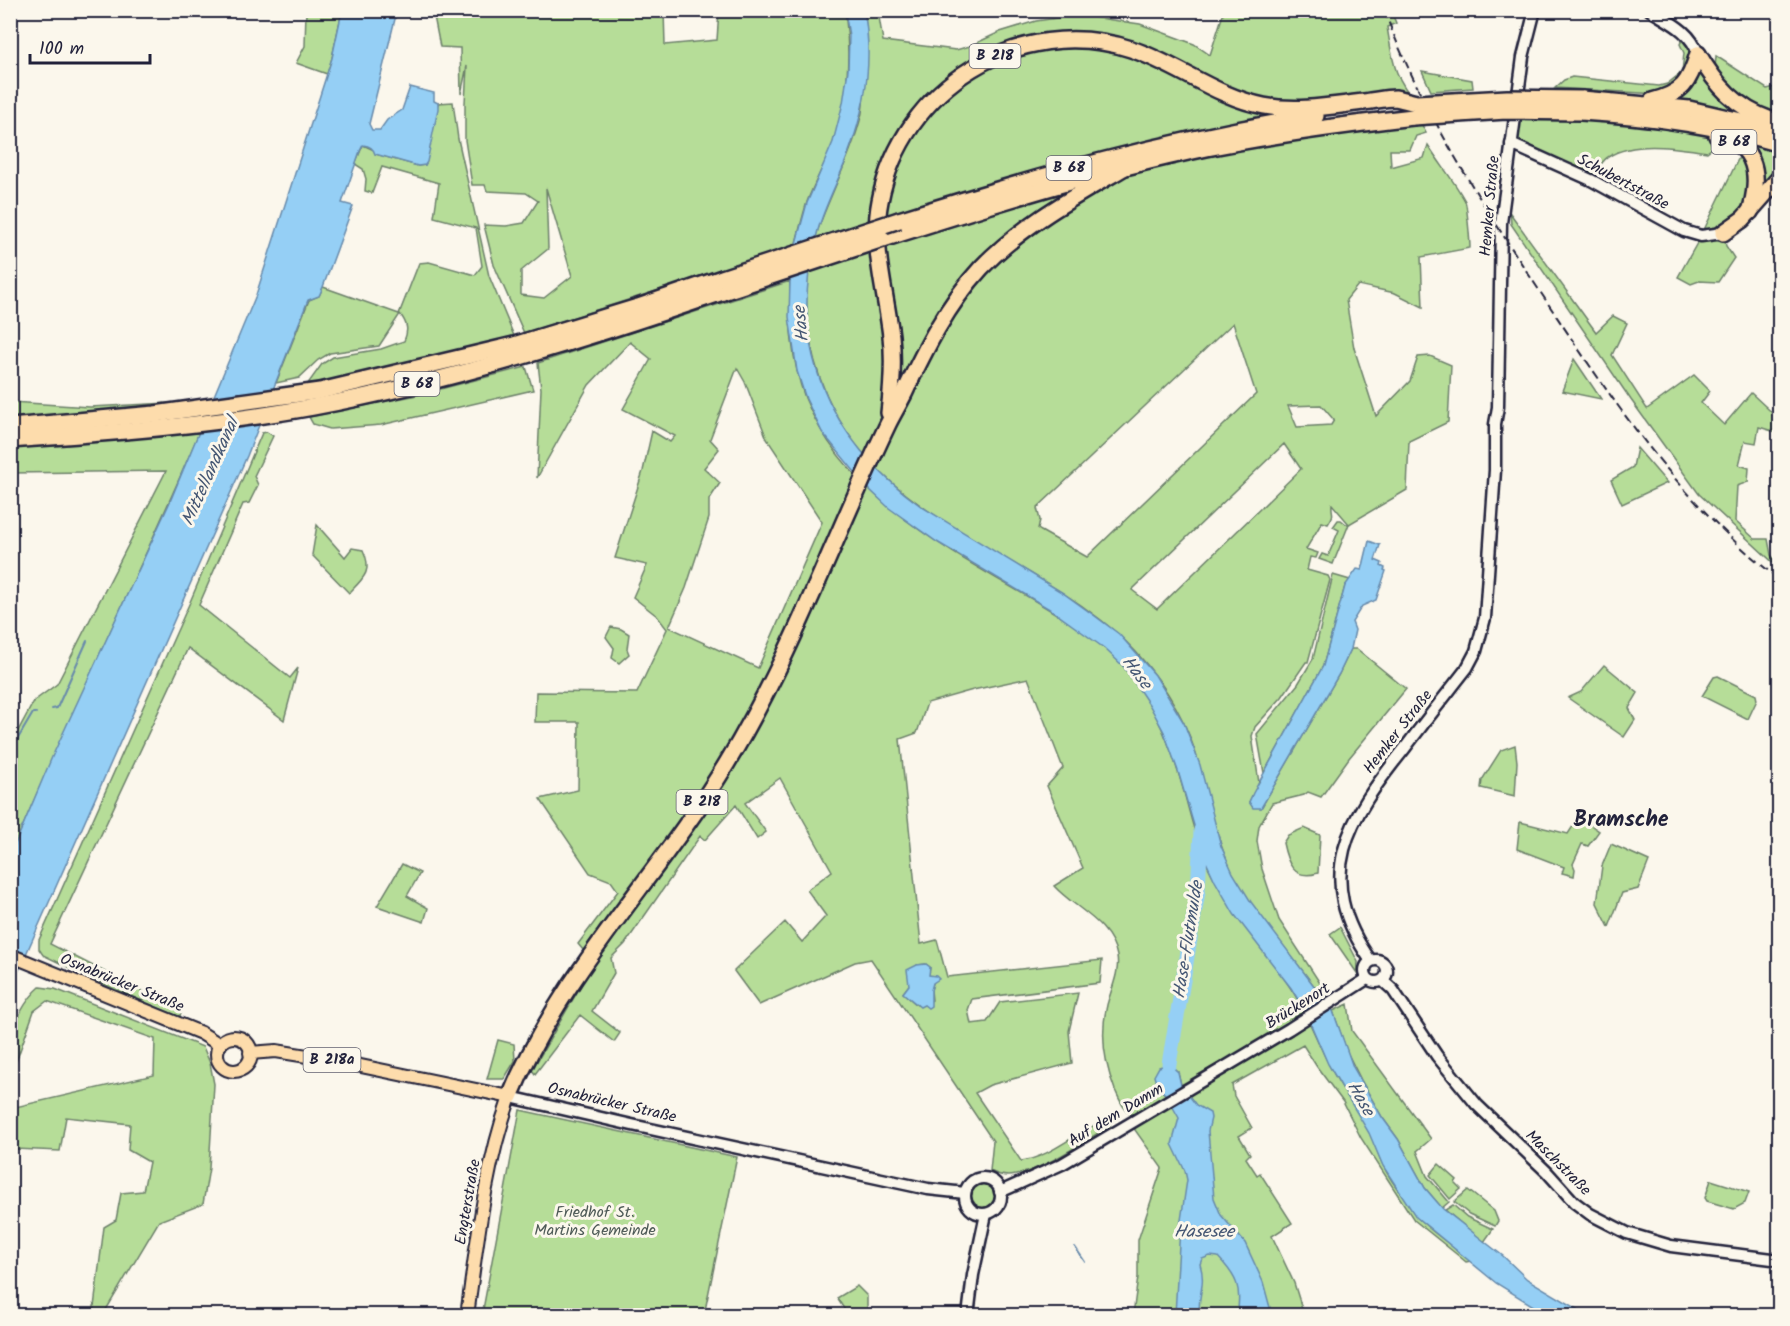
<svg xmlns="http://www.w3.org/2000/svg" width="1790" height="1326" font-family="Kalam,sans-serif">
  <rect width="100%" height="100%" fill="#fbf7ec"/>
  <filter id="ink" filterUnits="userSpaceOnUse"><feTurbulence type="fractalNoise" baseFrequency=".0167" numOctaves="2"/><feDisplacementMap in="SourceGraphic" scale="12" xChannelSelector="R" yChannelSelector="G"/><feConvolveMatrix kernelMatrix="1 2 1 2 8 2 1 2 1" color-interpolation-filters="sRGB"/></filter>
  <g filter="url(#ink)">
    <g fill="#b6dd98" stroke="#6c806a" stroke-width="1.5" fill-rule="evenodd">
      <polygon points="306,11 342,11 332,58 327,74 296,63 305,46"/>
      <path d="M433,11H664L665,45L717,40L719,11H845C851,55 848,100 833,143C826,163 814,182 807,202C802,217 799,232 795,247L524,333L494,265L484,225L506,226L524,223L538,201L526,193L487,191L485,185H472L465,140V103L467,66L461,94L460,48L440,47ZM546,188L572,276L544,298L521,295V271L548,249Z"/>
      <path d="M864,11H878L883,41L956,50L970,46L1000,32L1036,21L1078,15L1140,24L1194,44L1210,55L1224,11H1391L1396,23L1387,27C1393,61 1393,77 1417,103L1395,98L1352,111L1298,119L1125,167L1418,117L1426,133L1416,136L1410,150H1390L1391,167L1424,158L1428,145C1440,164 1455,182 1465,201C1467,205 1470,242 1470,248L1421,257L1423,307L1395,293L1358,285L1346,300L1354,348L1376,416L1410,381L1418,357L1430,356L1451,365L1448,422L1409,441L1407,490L1349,524L1333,564L1319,559L1322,554L1328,556L1339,530L1333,527L1338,520H1341L1346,524H1349L1332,504C1331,515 1336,512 1328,524L1322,522L1306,549L1318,553L1316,558L1310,557L1307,570L1328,576L1330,580L1308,662H1306L1282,697L1255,727L1252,736L1259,783L1249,802L1261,808L1339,674L1351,649H1357L1406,689L1349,758L1321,797L1308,792L1304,795L1272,803L1259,826L1257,841L1262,869L1279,920L1329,997L1324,1000C1295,957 1256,918 1232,872C1216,839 1210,803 1200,768C1189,725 1166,685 1136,652C1106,619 1068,596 1030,573C929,513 833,467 810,340C803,301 807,258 821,221C835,185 853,150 862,113C864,101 864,89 864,77C866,54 868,33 864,11ZM1233,323L1256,394L1087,557L1041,531L1038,529L1040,520L1037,508ZM1321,405L1334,420L1331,425L1297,427L1288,406ZM1284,444L1301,469L1157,609L1132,590Z"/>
      <polygon points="1682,40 1688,48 1691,61 1681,82 1659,94 1555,88 1564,80 1572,77 1659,86 1667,84 1682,72 1684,53 1680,44"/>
      <path d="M1716,56L1767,89L1779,86V119C1744,107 1737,95 1715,68Z"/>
      <polygon points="1698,64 1739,112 1676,100"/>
      <polygon points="1422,71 1472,80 1473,88 1431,91"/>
      <path d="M453,102L458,139L489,276L514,336L415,362L307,385L322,364L333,357L381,349L404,341C409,330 407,323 400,314L379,346L330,353L318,360L299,378L276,383L309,300L319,296L323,287L399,314L419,263L429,262L475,275L482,266L476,228L434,217L439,183L382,167L372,193L365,191L366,179L363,169L355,164L363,145L374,150L375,154L418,166L425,165L438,103Z"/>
      <path d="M1515,111L1611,114L1725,138L1707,152C1678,148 1635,140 1608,157C1601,161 1596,173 1591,180L1511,144Z"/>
      <polygon points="1744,141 1779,151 1779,173 1760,196"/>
      <polygon points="1743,149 1754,197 1723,234 1726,246 1734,258 1718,282 1699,281 1691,284 1678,277 1701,236"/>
      <polygon points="1510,213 1596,332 1613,316 1627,323 1612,355 1647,409 1694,375 1710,391 1701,403 1724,425 1751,393 1779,419 1779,433 1759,427 1756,443 1745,441 1739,465 1749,468 1748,482 1737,486 1735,521 1755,539 1768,539 1771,555 1779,565 1779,568 1699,494 1631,400 1511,224"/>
      <path d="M790,281C789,321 791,360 805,398C841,488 933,542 1013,588C1047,608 1098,637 1124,667C1149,697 1167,735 1178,772C1187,799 1192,829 1203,855C1225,909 1265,947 1295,995C1308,1017 1317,1040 1328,1063C1340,1087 1356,1108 1369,1132C1375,1143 1378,1156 1384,1167C1390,1180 1399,1191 1408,1203C1411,1208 1414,1214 1418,1218C1434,1234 1454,1247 1471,1261L1466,1262L1460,1257L1414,1220L1361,1138L1343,1102L1317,1067L1303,1045L1232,1085L1234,1096L1252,1128L1239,1136L1250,1154L1246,1158L1257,1175L1260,1173L1292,1223L1272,1236L1294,1283L1304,1315H1133L1138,1277V1240L1162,1168L1135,1130L1133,1123L1227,1067L1221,1062L1181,1085L1178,1072L1169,1064L1157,1086L1166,1095L1133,1115C1124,1112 1119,1098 1115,1090C1104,1062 1100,1034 1107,1005C1111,990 1120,971 1117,956C1111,922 1075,909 1054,886L1083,868L1047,786L1063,768L1028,678L973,690L927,703L917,733L900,739L921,944L937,940L947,977L1102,960L1100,983L972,999L968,1010L971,1024L987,1022L1000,1002L1078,993L1069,1031L1072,1063L990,1085L975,1093L1021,1161C1054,1157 1079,1127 1112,1119L1110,1126C1084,1141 1036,1175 1008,1176C1001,1176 996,1174 990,1171L993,1141L871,959L855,962L759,1005L734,971L785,922L802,942L826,916L807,890L832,871L780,778L745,803L766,832L757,839L736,805L705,840L700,836L625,944L611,958L614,973L592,1011L620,1033L614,1042L580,1015L535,1074L532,1070L594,963L578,944L618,891L611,881L590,873L540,799L578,790L579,722H535L536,692L637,693L667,629L657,616L633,597L647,565L615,558L643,471L652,431L670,442L675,436L623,409L651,359L630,342L589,385L537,478L541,389L538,363ZM737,368L745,382L767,439L822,522L758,668L669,627L686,588L709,518V500L720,483L704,468L719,449L710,439ZM926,964L930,967L929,975L933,983L931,990L932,1000L924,1005H917L903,993L909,985L917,965Z"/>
      <polygon points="1574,359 1601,399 1562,391"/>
      <polygon points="526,367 533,390 381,425 330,429 313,424 309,417 417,395"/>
      <polygon points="11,402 90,407 169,403 180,411 11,427"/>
      <path d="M204,421C143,567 72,708 11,854V744L34,701L57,684L166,471L11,473V440Z"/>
      <polygon points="267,432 273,436 254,476 258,485 249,503 243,504 199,605 290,678 298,668 284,720 188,648 50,944 181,1011 180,1017 114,989 43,955 39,949 39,940 190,602 262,433"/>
      <polygon points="1637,448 1667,483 1622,504 1611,480 1633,467"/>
      <path d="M317,525L345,557L352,548L363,550C373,571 364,578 349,593L312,555Z"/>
      <polygon points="1333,575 1350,580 1345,586 1323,666 1264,773 1257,734 1298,684 1313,659"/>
      <polygon points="611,627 621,629 629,634 627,649 629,654 619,663 612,658 614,648 606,637"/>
      <polygon points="1604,665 1638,693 1629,708 1635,720 1624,737 1568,698 1581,692"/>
      <polygon points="1718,676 1756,695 1757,700 1748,719 1702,696 1714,677"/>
      <polygon points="1515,745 1517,762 1515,796 1481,788 1482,780 1501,750"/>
      <polygon points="1579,817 1599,831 1588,846 1582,844 1573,864 1575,869 1574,876 1562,873 1564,867 1517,849 1520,822 1568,834"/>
      <path d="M1304,828L1320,835L1318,873C1293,881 1287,862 1283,843L1288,835Z"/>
      <polygon points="1611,844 1649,861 1638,889 1622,893 1609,927 1597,903 1602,866"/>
      <polygon points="402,864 420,873 407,896 428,908 424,922 377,906"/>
      <polygon points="1340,927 1358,962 1357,973 1330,934"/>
      <path d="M40,987L55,989L203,1047L210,1063L214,1084L209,1168L203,1204L159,1221L103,1315H93L104,1227L116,1220L121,1193L143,1191L149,1162L128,1150L130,1124L66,1117L60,1151L15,1149L11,1178V1108L154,1075L155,1039L47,1001L34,1011L11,1076C10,1065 9,1053 10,1042C13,1023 26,999 40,987Z"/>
      <polygon points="1348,1004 1352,1031 1431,1139 1417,1151 1427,1176 1449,1202 1442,1208 1425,1188 1398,1139 1382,1117 1361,1080 1347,1052 1333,1011"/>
      <polygon points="498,1040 514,1044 515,1061 504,1079 487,1079"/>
      <polygon points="520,1110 737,1157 704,1315 482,1315"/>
      <polygon points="1439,1164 1457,1180 1455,1183 1461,1189 1450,1199 1430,1175"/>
      <polygon points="1711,1180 1749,1192 1745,1203 1734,1209 1707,1201 1705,1198"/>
      <circle cx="983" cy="1196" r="13"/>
      <polygon points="1468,1190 1494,1211 1498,1221 1495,1226 1469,1214 1454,1202"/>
      <polygon points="1453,1205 1467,1217 1493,1229 1484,1242 1445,1210"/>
      <polygon points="857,1286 867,1296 867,1312 864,1315 848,1315 837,1298"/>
    </g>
    <g fill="#95cff5" stroke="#678aab" stroke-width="1.5">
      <path d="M342,11H397L369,124L372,130H380L387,120L402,110L410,87L434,93V101L438,103V109L427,162L425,165L418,166L375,154C373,148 370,146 363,145L360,151L342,203L353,206L323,287L319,296L308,300L247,456L11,988V854L52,757L169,504L256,295L332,58Z"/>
      <path d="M845,11H864C873,57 866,105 850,149C841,176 826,202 818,230C785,344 828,439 922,507L1063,593L1095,616L1119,634L1155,675L1184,723L1200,765L1221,846L1233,873L1251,902L1333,1011L1353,1067L1382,1117L1398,1139L1425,1188L1443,1209L1503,1256L1527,1279L1588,1315H1548L1496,1283L1416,1217L1383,1166L1369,1133L1328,1064L1305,1011L1291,988L1234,914L1215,881L1202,853L1178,771L1164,732L1150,706L1124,667L1104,648L1051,610L937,542L889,508L868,488L822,432L806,399L797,371L789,317L790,281L795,247L807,203L833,142L843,103L848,70L849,36Z"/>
      <polygon points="1369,541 1380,545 1375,560 1382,563 1381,566 1385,568 1384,570 1386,571 1376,600 1362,606 1352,622 1355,630 1351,649 1339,674 1261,808 1253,808 1249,802 1253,793 1323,666 1345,586 1357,569 1362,570"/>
      <polygon points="926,964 930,967 929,975 936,976 939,979 933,983 931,990 931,1006 928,1008 924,1005 920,1007 903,993 909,985 907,970 917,965"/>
      <path d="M1169,1064L1178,1072L1181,1085L1196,1105L1210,1113L1211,1118L1208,1131L1214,1198L1221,1215L1245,1243L1263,1282L1272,1315H1237C1242,1288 1237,1277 1218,1257L1210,1256L1202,1259L1200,1264C1207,1286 1196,1298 1200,1315H1175L1180,1227L1187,1180L1185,1171L1172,1144L1179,1118L1166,1095L1157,1086L1154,1076L1159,1067Z"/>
    </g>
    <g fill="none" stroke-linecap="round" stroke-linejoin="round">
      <g stroke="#678aab" stroke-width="2">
        <polyline points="52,709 57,708 87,641"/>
        <polyline points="10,752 33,713 36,713"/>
        <polyline points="1075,1247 1085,1262"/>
      </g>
      <polyline stroke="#95cff5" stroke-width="15" points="1169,1064 1198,892 1201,830"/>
      <g stroke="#22223b" stroke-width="15">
        <g id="secondary">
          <path d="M1650,10C1669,22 1691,31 1698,54"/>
          <polyline points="1511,144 1591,180 1684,231 1701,236 1723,233"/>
          <circle cx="1376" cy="971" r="11"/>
          <path d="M1371,961C1311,876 1348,819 1405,748C1425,721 1446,695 1467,668L1476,651L1485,618L1495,470V424L1498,407L1501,223L1523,57L1535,10"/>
          <polyline points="1383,981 1393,990 1437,1056 1477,1105 1547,1172 1574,1202 1590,1214 1627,1233 1671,1246 1780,1260"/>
          <polyline points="510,1097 632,1125 928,1189 965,1193"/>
          <circle cx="983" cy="1196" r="18"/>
          <polyline points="1000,1192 1062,1164 1289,1029 1367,979"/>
          <polyline points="968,1316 973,1275 986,1214"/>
        </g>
      </g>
      <g stroke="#22223b" stroke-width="16">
        <g id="primary">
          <polyline points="10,955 201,1033 220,1045"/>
          <circle cx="234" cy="1054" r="17"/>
          <path d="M250,1053L276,1051L332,1060L510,1097C485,1167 477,1242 467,1316"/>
        </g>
      </g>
      <g stroke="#22223b" stroke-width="20">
        <g id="highway">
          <path d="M1698,54C1716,85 1736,108 1771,120"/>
          <polyline points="1582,99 1689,109 1780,130"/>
          <path d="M1652,101C1683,93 1689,83 1698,54"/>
          <path d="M1581,112C1649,116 1715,125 1780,144"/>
          <path d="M1717,136C1759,144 1760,179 1750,212"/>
          <path d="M899,220C1038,176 1171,139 1316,116"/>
          <polyline points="1723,233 1743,219 1780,177"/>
          <path d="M883,239C990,205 1097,171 1207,148C1275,134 1344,125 1413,117"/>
          <path d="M889,413C892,387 894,362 891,336C886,292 871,246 880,201C902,87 1019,13 1131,49C1177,64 1216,97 1264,106C1298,112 1330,106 1364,102C1374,101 1385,98 1395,98C1402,99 1410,102 1417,103"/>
          <polyline points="10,427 155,414 320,391 514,345 638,307 722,278"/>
          <path d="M10,440C112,433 213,425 313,407C452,381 589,338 723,292"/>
          <path d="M510,1097C561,972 658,877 727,763C792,656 834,537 888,424C893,414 899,404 904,394C925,349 947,305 981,268C1022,225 1074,197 1125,167"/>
        </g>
      </g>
      <use href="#secondary" stroke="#fbf7ec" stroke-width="10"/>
      <use href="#primary" stroke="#fddcac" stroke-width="12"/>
      <use href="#highway" stroke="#fddcac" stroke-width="15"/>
      <path stroke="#22223b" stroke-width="2" stroke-dasharray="9 4.5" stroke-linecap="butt" d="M1384,10C1423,114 1484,207 1545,299C1614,403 1680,502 1780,580"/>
      <g stroke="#22223b" stroke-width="20" stroke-linecap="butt">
        <g id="highway-bridge">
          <polyline points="1417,103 1507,98 1582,99"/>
          <polyline points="1413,117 1506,111 1581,112"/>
          <polyline points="722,278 899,220"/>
          <polyline points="723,292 883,239"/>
        </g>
      </g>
      <use href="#highway-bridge" stroke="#fddcac" stroke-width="15"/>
    </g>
  </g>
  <g text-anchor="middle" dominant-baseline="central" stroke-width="6" stroke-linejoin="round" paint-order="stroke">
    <g fill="#fbf7ec" stroke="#636270" stroke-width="1.5">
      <rect x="969.5" y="44" width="51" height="24" rx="4.5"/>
      <rect x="1711.5" y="130" width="45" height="24" rx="4.5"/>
      <rect x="1046.5" y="156" width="45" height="24" rx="4.5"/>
      <rect x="394.5" y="372" width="45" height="24" rx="4.5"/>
      <rect x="676.5" y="790" width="51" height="24" rx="4.5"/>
      <rect x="303.5" y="1048" width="57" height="24" rx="4.5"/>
    </g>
    <g font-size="15" font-weight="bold" fill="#22223b">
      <text x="995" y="56">B 218</text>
      <text x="1734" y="142">B 68</text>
      <text x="1069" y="168">B 68</text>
      <text x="417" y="384">B 68</text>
      <text x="702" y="802">B 218</text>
      <text x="332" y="1060">B 218a</text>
    </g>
    <g font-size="16" fill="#22223b" stroke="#fbf7ec">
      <text transform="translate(1623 182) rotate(28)">Schubertstraße</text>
      <text transform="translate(1490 206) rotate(-85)">Hemker Straße</text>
      <text transform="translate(1398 732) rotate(-52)">Hemker Straße</text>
      <text transform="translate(122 983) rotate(22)">Osnabrücker Straße</text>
      <text transform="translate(1298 1006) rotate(-32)">Brückenort</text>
      <text transform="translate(612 1103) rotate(13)">Osnabrücker Straße</text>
      <text transform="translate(1116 1115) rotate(-31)">Auf dem Damm</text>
      <text transform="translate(1558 1163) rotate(45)">Maschstraße</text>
      <text transform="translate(468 1202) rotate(-80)">Engterstraße</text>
    </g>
    <g font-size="16" fill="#4e5a57" stroke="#fbf7ec">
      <text x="595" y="1212">Friedhof St.<tspan x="595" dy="18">Martins Gemeinde</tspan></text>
    </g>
    <g font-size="18" font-style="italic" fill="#445673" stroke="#fbf7ec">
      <text transform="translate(802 324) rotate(-96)">Hase</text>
      <text transform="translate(211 472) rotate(-66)">Mittellandkanal</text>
      <text transform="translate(1136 673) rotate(53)">Hase</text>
      <text transform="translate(1189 940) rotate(-81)">Hase-Flutmulde</text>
      <text transform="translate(1360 1099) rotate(60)">Hase</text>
      <text x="1204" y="1232">Hasesee</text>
    </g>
    <g font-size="22" font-weight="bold" fill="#22223b" stroke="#fbf7ec">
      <text x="1621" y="820">Bramsche</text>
    </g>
  </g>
  <rect width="1790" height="1326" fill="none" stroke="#fbf7ec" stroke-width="36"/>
  <rect x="18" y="18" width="1754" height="1290" fill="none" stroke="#22223b" stroke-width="2" filter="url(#ink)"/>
  <path d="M30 54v9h120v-9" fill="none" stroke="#22223b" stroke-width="3"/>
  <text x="39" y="54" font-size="18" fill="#22223b" stroke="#fbf7ec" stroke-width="4.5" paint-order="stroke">100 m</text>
</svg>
